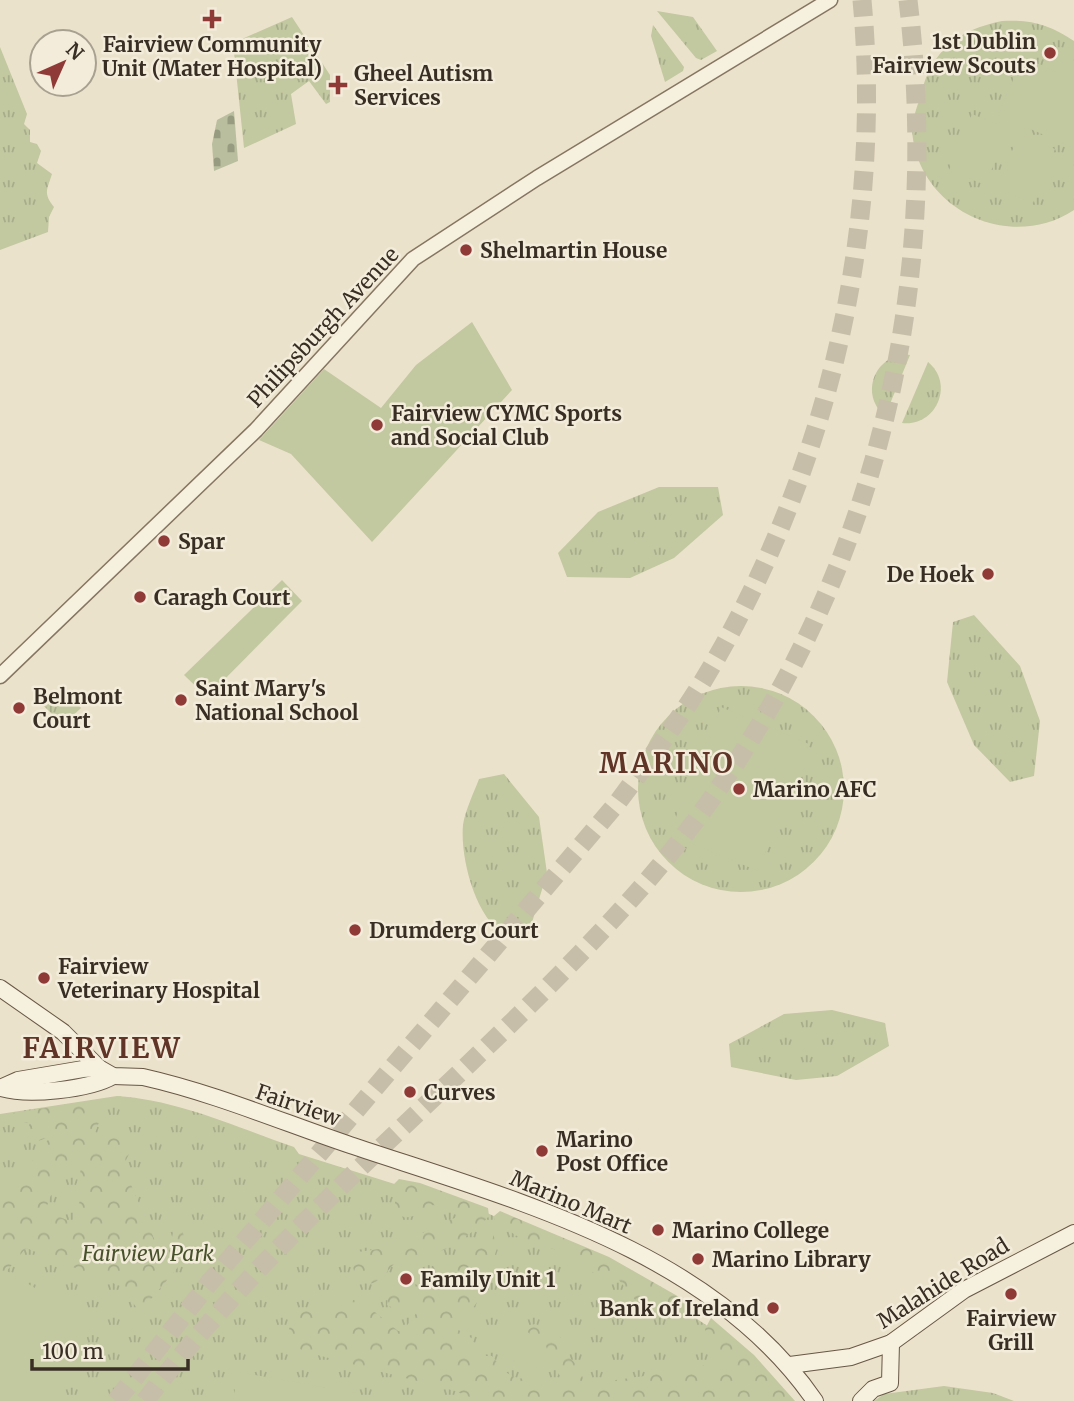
<svg xmlns="http://www.w3.org/2000/svg" width="1074" height="1401" font-family="Merriweather,serif">
  <defs>
    <pattern id="grass-tufts" width="24" height="20" patternUnits="userSpaceOnUse" patternTransform="scale(1.75)"><rect width="24" height="20" fill="#c2c8a0"/><path d="M3 7l-1-3M5 7V3M7 7l1-3M15 17l-1-3M17 17v-4M19 17l1-3" fill="none" stroke="#a7ac8a"/></pattern>
    <pattern id="forest-crowns" width="20" height="18" patternUnits="userSpaceOnUse" patternTransform="scale(1.75)"><rect width="20" height="18" fill="#c2c8a0"/><path d="M2 6a3 3 0 1 1 6 0M12 15a3 3 0 1 1 6 0" fill="none" stroke="#a7ac8a"/></pattern>
    <pattern id="cemetery-stones" width="16" height="16" patternUnits="userSpaceOnUse" patternTransform="scale(1.75)"><rect width="16" height="16" fill="#b9be9e"/><path d="M2 7V4a2 2 0 0 1 4 0v3zM10 15v-3a2 2 0 0 1 4 0v3z" fill="#979b80"/></pattern>
  </defs>
  <rect width="100%" height="100%" fill="#ebe2cb"/>
  <g fill="url(#grass-tufts)">
    <polygon points="657,11 693,17 717,51 701,60 696,58"/>
    <polygon points="292,17 330,75 330,102 326,104 309,81 291,94 296,124 244,148 233,43"/>
    <path d="M1002,21C1030,19 1051,25 1074,41V210C1009,253 917,209 912,130C912,119 918,105 921,94C932,50 958,30 1002,21Z"/>
    <polygon points="653,25 684,67 683,71 665,82 651,36"/>
    <path d="M0,47L27,114L24,124L30,130V142L37,144L41,151L37,163L52,174C47,190 43,193 54,207L49,217L48,232L0,250Z"/>
    <path d="M910,355L885,416C858,394 876,352 910,355Z"/>
    <path d="M928,362C955,384 936,427 902,423Z"/>
    <polygon points="659,487 718,487 723,515 674,558 630,578 567,577 558,553 598,512"/>
    <polygon points="974,615 1020,666 1040,721 1034,776 1010,782 974,745 947,682 953,622"/>
    <circle cx="741" cy="789" r="103"/>
    <polygon points="62,688 81,708 63,725 44,706"/>
    <path d="M504,774L539,817L547,873L530,929L504,934C475,917 460,857 463,825C465,811 474,792 479,779Z"/>
    <polygon points="832,1010 885,1023 889,1046 837,1076 796,1080 731,1067 729,1044 784,1014"/>
    <path d="M117,1096C178,1100 236,1127 294,1147L299,1154L487,1213L596,1261L666,1298L709,1327L779,1401H0V1114Z"/>
    <polygon points="944,1386 993,1393 1014,1401 874,1401 884,1394"/>
  </g>
  <g fill="url(#forest-crowns)">
    <polygon points="122,1096 104,1109 87,1154 54,1187 45,1211 72,1222 81,1198 76,1186 81,1169 109,1132 131,1150 123,1166 155,1241 168,1254 177,1216 190,1253 140,1312 120,1286 26,1248 0,1279 0,1185 19,1185 37,1151 52,1136 38,1141 23,1140 30,1123 6,1122 0,1115"/>
    <path d="M399,1179L420,1183L488,1208L489,1216C471,1236 434,1263 403,1256C387,1266 379,1294 356,1280L352,1262L358,1252L392,1247L461,1215L457,1211L433,1205C419,1212 407,1226 395,1210V1197L390,1188Z"/>
    <polygon points="500,1211 609,1257 695,1306 698,1315 692,1320 670,1309 636,1301 618,1279 589,1271 573,1256 517,1236 495,1222 494,1216"/>
    <path d="M486,1230L493,1233L497,1248L491,1267L483,1278L481,1297L457,1329L473,1339L474,1356H492L504,1371L517,1379C531,1376 545,1383 556,1392L572,1387L565,1383L556,1370L547,1369L549,1355L545,1343L535,1340L527,1331L534,1324C550,1328 568,1336 567,1355L580,1368L583,1379C587,1380 594,1383 599,1382C613,1381 691,1370 697,1364L725,1369L737,1365L732,1357C715,1354 709,1345 705,1329L711,1318L754,1355L795,1401H479L455,1391L302,1351C299,1347 296,1346 293,1343C280,1329 300,1310 312,1305C333,1313 329,1300 345,1296L370,1308L398,1331H403L417,1312L413,1307L399,1311L387,1305L390,1287L406,1281L423,1287L432,1266L451,1262L461,1255L472,1257Z"/>
  </g>
  <polygon fill="url(#cemetery-stones)" points="234,111 238,161 214,171 212,144 217,120"/>
  <g fill="#c2c8a0">
    <polygon points="1023,57 1074,80 1074,148 998,115"/>
    <polygon points="972,114 1009,129 985,185 949,170"/>
    <polygon points="1019,134 1055,149 1033,203 997,188"/>
    <polygon points="472,322 512,390 372,542 291,454 259,440 324,369 381,408 416,365"/>
    <polygon points="282,580 302,601 207,697 184,675"/>
    <polygon points="721,707 809,744 758,871 669,834"/>
    <polygon points="5,1270 95,1324 49,1401 0,1401 0,1279"/>
    <polygon points="503,1328 545,1349 535,1371 492,1350"/>
    <polygon points="238,1372 355,1393 353,1401 233,1401"/>
  </g>
  <g fill="none" stroke-linecap="round" stroke-linejoin="round">
    <g stroke="#c7bea9" stroke-width="19" stroke-dasharray="19 10" stroke-linecap="butt">
      <path d="M116,1401L210,1282L618,802C647,763 677,723 703,681C825,479 884,235 862,0"/>
      <path d="M145,1401C290,1212 483,1067 640,889C857,642 947,324 908,0"/>
    </g>
    <g stroke="#867661" stroke-width="17">
      <polyline id="tertiary" points="0,676 256,430 413,259 537,178 830,0"/>
    </g>
    <g stroke="#685744" stroke-width="18">
      <g id="secondary">
        <polyline points="0,988 63,1032 99,1068"/>
        <path d="M0,1088L18,1080L83,1069L99,1068L113,1076L143,1077C214,1093 282,1122 350,1145C514,1200 711,1250 815,1401"/>
        <path d="M1,1088C27,1096 89,1090 113,1076"/>
        <polyline points="790,1365 851,1357 891,1343 964,1290 1074,1233"/>
        <polyline points="861,1401 873,1389 890,1383 891,1343"/>
      </g>
    </g>
    <use href="#tertiary" stroke="#f6f0de" stroke-width="14"/>
    <use href="#secondary" stroke="#f6f0de" stroke-width="16"/>
  </g>
  <g fill="#8f3a37" stroke="#f3ecda" stroke-width="2.5">
    <path d="M208.5 8.5h7v7h7v7h-7v7h-7v-7h-7v-7h7z"/>
    <circle cx="1050" cy="53" r="7"/>
    <path d="M334.5 74.5h7v7h7v7h-7v7h-7v-7h-7v-7h7z"/>
    <circle cx="466" cy="250" r="7"/>
    <circle cx="377" cy="425" r="7"/>
    <circle cx="164" cy="541" r="7"/>
    <circle cx="988" cy="574" r="7"/>
    <circle cx="140" cy="597" r="7"/>
    <circle cx="181" cy="700" r="7"/>
    <circle cx="19" cy="708" r="7"/>
    <circle cx="739" cy="789" r="7"/>
    <circle cx="355" cy="930" r="7"/>
    <circle cx="44" cy="978" r="7"/>
    <circle cx="410" cy="1092" r="7"/>
    <circle cx="542" cy="1151" r="7"/>
    <circle cx="658" cy="1230" r="7"/>
    <circle cx="698" cy="1259" r="7"/>
    <circle cx="406" cy="1279" r="7"/>
    <circle cx="1011" cy="1294" r="7"/>
    <circle cx="773" cy="1308" r="7"/>
  </g>
  <g text-anchor="middle" dominant-baseline="central" stroke-width="5" stroke-linejoin="round" paint-order="stroke">
    <g font-size="21" font-weight="bold" fill="#382e23" stroke="#f3ecda" text-anchor="start">
      <text x="1036" y="41" text-anchor="end">1st Dublin<tspan x="1036" dy="24">Fairview Scouts</tspan></text>
      <text x="212" y="44" text-anchor="middle">Fairview Community<tspan x="212" dy="24">Unit (Mater Hospital)</tspan></text>
      <text x="354" y="73">Gheel Autism<tspan x="354" dy="24">Services</tspan></text>
      <text x="480" y="250">Shelmartin House</text>
      <text x="391" y="413">Fairview CYMC Sports<tspan x="391" dy="24">and Social Club</tspan></text>
      <text x="178" y="541">Spar</text>
      <text x="974" y="574" text-anchor="end">De Hoek</text>
      <text x="154" y="597">Caragh Court</text>
      <text x="195" y="688">Saint Mary's<tspan x="195" dy="24">National School</tspan></text>
      <text x="33" y="696">Belmont<tspan x="33" dy="24">Court</tspan></text>
      <text x="753" y="789">Marino AFC</text>
      <text x="369" y="930">Drumderg Court</text>
      <text x="58" y="966">Fairview<tspan x="58" dy="24">Veterinary Hospital</tspan></text>
      <text x="424" y="1092">Curves</text>
      <text x="556" y="1139">Marino<tspan x="556" dy="24">Post Office</tspan></text>
      <text x="672" y="1230">Marino College</text>
      <text x="712" y="1259">Marino Library</text>
      <text x="420" y="1279">Family Unit 1</text>
      <text x="759" y="1308" text-anchor="end">Bank of Ireland</text>
      <text x="1011" y="1318" text-anchor="middle">Fairview<tspan x="1011" dy="24">Grill</tspan></text>
    </g>
    <g font-size="21" fill="#382e23" stroke="#f3ecda">
      <text transform="translate(323 327) rotate(-47)">Philipsburgh Avenue</text>
      <text transform="translate(298 1105) rotate(19)">Fairview</text>
      <text transform="translate(571 1202) rotate(23)">Marino Mart</text>
      <text transform="translate(943 1283) rotate(-32)">Malahide Road</text>
    </g>
    <g font-size="21" font-style="italic" fill="#47522b" stroke="#f3ecda">
      <text x="148" y="1253">Fairview Park</text>
    </g>
    <g font-size="28" font-weight="bold" letter-spacing="2" fill="#603527" stroke="#f3ecda">
      <text x="667" y="763">MARINO</text>
      <text x="102" y="1048">FAIRVIEW</text>
    </g>
  </g>
  <g transform="translate(63 63) rotate(45)"><circle r="33" fill="#f3ecda" stroke="#a8a091" stroke-width="2"/>
  <path d="M0-5L12 26L0 18L-12 26Z" fill="#8f3a37"/>
  <text y="-10" font-size="19" font-weight="bold" text-anchor="middle" fill="#382e23">N</text>
  </g>
  <path d="M32 1359v10h156v-10" fill="none" stroke="#382e23" stroke-width="3.5"/>
  <text x="42" y="1359" font-size="21" fill="#382e23" stroke="#f3ecda" stroke-width="5" paint-order="stroke">100 m</text>
</svg>
